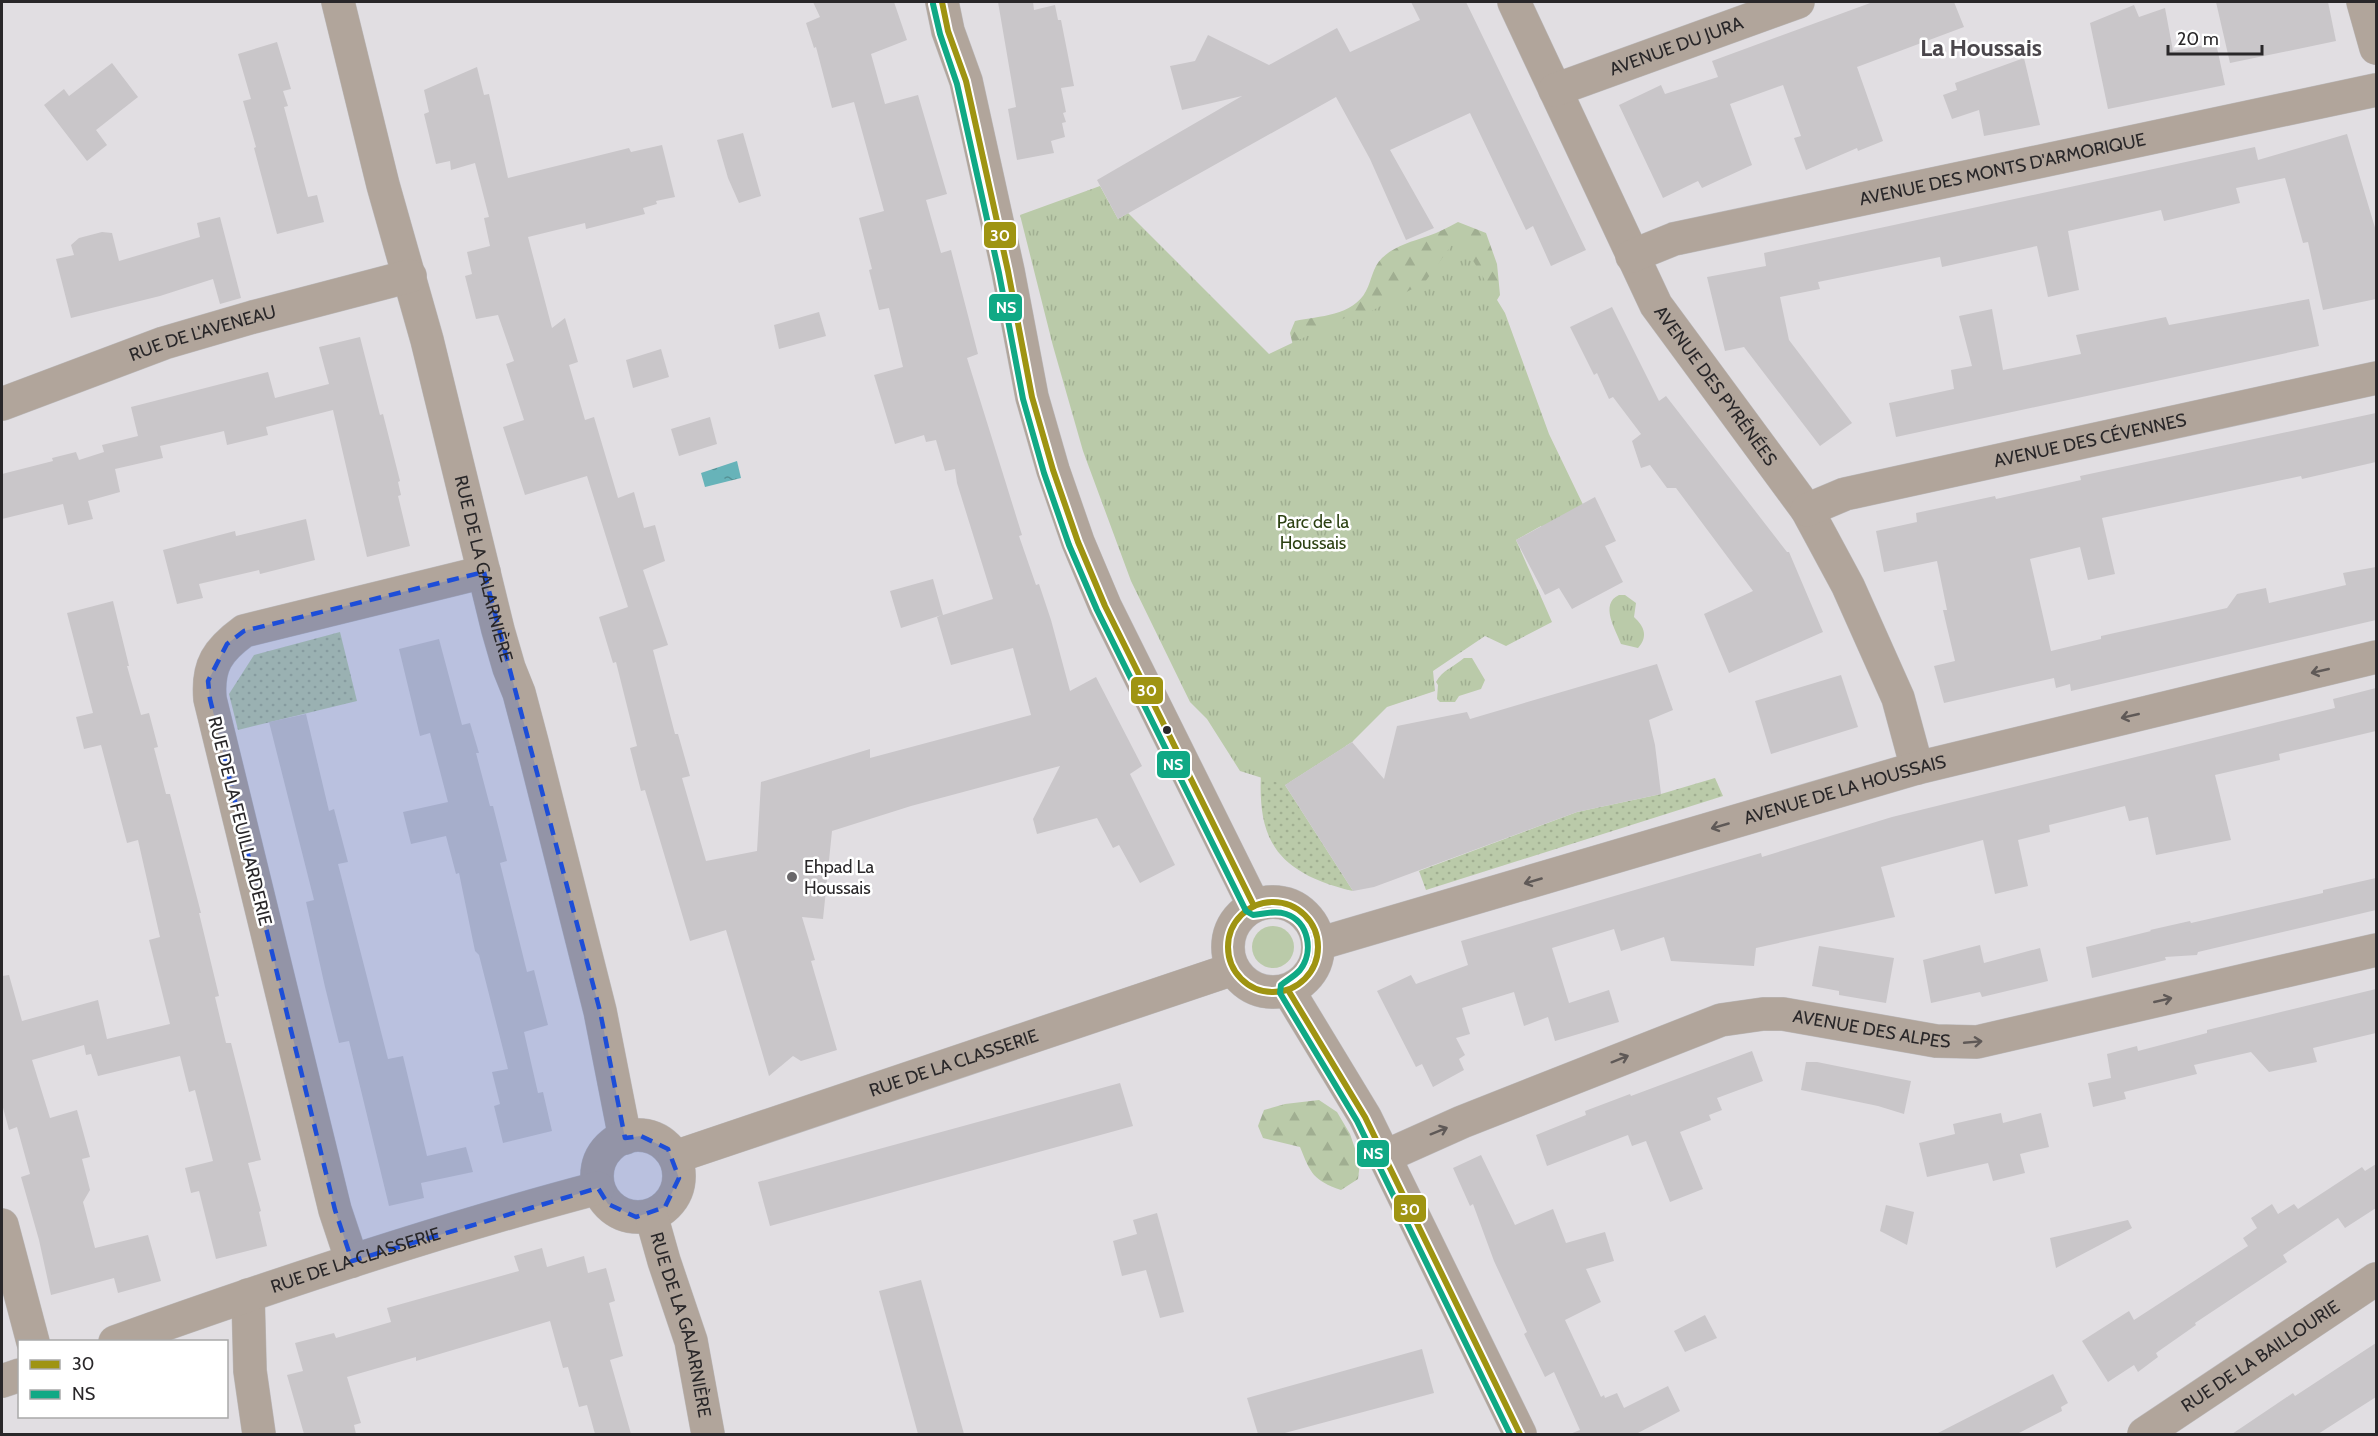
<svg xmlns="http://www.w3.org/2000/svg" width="2378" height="1436" font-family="Cabin,sans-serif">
  <defs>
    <pattern id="grass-dots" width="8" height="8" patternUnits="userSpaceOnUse" patternTransform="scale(1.5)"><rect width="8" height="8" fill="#bacaa9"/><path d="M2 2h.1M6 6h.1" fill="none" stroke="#a0ae91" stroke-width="1.8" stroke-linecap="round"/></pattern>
    <pattern id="forest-firs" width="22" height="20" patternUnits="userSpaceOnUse" patternTransform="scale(1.5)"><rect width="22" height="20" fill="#bacaa9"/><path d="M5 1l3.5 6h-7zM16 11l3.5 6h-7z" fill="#a0ae91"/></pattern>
    <pattern id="park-tufts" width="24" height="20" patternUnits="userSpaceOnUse" patternTransform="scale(1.5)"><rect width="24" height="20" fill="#bacaa9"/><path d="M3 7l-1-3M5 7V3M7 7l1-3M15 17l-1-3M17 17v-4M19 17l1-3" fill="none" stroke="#a0ae91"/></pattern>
    <pattern id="water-ripples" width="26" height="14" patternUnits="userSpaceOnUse" patternTransform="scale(1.5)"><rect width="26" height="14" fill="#67b3b9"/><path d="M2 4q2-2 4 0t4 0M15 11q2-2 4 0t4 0" fill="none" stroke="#559296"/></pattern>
  </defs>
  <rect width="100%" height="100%" fill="#e1dee2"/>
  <g fill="url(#grass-dots)">
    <polygon points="340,632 357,701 238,730 229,694 254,655"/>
    <path d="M1265,711L1346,746L1285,785L1353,891C1241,865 1260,803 1265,711Z"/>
    <polygon points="1715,778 1723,796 1426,890 1419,871 1577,812 1661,794"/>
  </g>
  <g fill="url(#forest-firs)">
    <path d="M1458,222L1486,233L1497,264L1500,295L1485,320L1295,354L1290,333L1295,321C1319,316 1353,316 1366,291C1372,280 1372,268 1382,258C1396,245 1411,242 1428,236C1438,233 1448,227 1458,222Z"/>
    <path d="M1319,1100L1337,1112L1350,1134L1360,1163L1358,1179L1341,1190C1313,1180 1311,1174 1300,1147L1263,1138L1258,1126L1264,1110L1285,1104Z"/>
  </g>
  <g fill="url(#park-tufts)">
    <polygon points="1100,186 1118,219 1128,213 1269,354 1349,316 1353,321 1425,282 1458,236 1505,313 1549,434 1588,515 1547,537 1541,526 1516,540 1552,622 1506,646 1485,636 1433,671 1435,691 1387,707 1352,742 1285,785 1240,771 1207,719 1190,702 1131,581 1083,451 1053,346 1020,215"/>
    <path d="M1619,595H1625L1636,603L1634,617C1645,627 1648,637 1638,648L1621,644C1616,630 1599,604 1619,595Z"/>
    <path d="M1464,658H1472L1485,680L1481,689L1459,696L1455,702H1440L1437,699L1438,685L1436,682C1442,670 1454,667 1464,658Z"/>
  </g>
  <circle fill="#bacaa9" cx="1273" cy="947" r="21"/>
  <polygon fill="url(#water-ripples)" points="737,461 741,478 705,487 701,473"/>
  <g fill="#c9c6c9">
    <polygon points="813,2 894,2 907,40 871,54 885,104 918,95 947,194 926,200 941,253 951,250 978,354 967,358 1022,535 1019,536 1036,585 1039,584 1051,620 1070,691 1096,677 1142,766 1130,774 1175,865 1140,883 1119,845 1113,848 1097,818 1037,834 1033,819 1060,766 911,806 832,831 823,919 802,917 815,960 811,961 837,1050 801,1061 793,1056 769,1076 726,930 690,941 645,790 641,791 630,748 637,746 616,662 613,663 599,617 628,607 587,476 525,495 503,427 524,420 506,364 514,361 498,315 476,319 465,276 472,274 467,252 490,246 484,218 489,217 475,163 451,170 450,161 436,164 424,114 429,112 424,90 477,67 484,95 489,94 508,178 629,148 631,152 662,145 675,197 656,201 657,204 643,208 645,214 586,229 585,223 528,237 552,328 565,318 578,362 569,365 585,420 594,417 618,498 634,492 644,528 655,525 665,561 643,570 668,645 653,650 675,734 678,734 690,776 682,778 706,861 757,851 761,782 870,749 870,758 1031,715 1013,648 951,665 937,617 942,615 901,628 890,591 933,579 943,615 993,599 957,483 955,469 945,471 936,440 926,442 924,435 895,444 874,375 903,367 889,308 879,310 869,270 872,269 859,218 884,211 854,102 832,108 816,47 814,48 806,23 820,17"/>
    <polygon points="998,2 1033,2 1034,10 1055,5 1058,20 1061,20 1074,86 1061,88 1066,112 1063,113 1066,122 1062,123 1065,137 1051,141 1054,153 1017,160 1008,109 1016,107"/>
    <polygon points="1411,2 1466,2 1586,250 1551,266 1533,226 1526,230 1470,113 1390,150 1434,228 1406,240 1370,159 1336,97 1118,219 1097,180 1242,96 1182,110 1170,66 1195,61 1208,35 1269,65 1337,28 1350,52 1420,20"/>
    <polygon points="1873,2 1954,2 1964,27 1857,67 1883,141 1858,151 1857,148 1806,170 1794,138 1801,136 1783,85 1730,104 1752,165 1702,188 1698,181 1663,198 1619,105 1661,85 1665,94 1718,77 1712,61"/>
    <polygon points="2216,2 2328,2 2336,41 2230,63"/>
    <polygon points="2134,5 2139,17 2165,8 2173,51 2216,43 2225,85 2108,109 2090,23"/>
    <polygon points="277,42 291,89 283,91 288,106 284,107 308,197 317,195 324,222 277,234 254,148 256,147 243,101 251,99 238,54"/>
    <polygon points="2024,58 2040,125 1984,136 1979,110 1952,119 1943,95 1957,90 1955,83"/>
    <polygon points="112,63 138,97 96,130 107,145 87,161 44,105 64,89 69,96"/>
    <polygon points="743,133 761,196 739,203 728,178 717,140"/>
    <polygon points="2347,134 2376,231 2376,299 2323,310 2308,242 2303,243 2285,178 2236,188 2240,203 2164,221 2161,210 2068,231 2079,290 2048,297 2037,246 1942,267 1940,257 1818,282 1820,289 1780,297 1789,340 1852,423 1820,446 1744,347 1725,351 1707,277 1766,266 1764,253 2255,147 2258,160"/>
    <polygon points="220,217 241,298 220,304 213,279 160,296 71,318 56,259 74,255 71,245 79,238 102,232 112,233 119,261 200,237 197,223"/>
    <polygon points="2309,299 2319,346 1896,437 1889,403 1954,389 1951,370 1972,366 1959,316 1992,309 2003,370 2081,354 2076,335 2166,317 2169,325"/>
    <polygon points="1612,307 1659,401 1666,396 1787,552 1789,552 1823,632 1729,673 1704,614 1753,591 1676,488 1667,488 1650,465 1641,468 1632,441 1641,434 1613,397 1609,399 1597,373 1594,375 1570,327"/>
    <polygon points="819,312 826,336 779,349 774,325"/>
    <polygon points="360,337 380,415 383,414 400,481 398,482 401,495 398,496 410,546 367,557 333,410 266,427 268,435 227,445 224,431 160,446 163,458 115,469 120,492 88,501 93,519 68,525 63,504 2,519 2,474 53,461 52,458 76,452 79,460 104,452 102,445 138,436 131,407 268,372 275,398 329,384 319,347"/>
    <polygon points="661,349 669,377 633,388 626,360"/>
    <polygon points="2376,413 2376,462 2302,479 2301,476 2102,518 2115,574 2088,580 2080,547 2030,559 2051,651 2101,639 2101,636 2227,608 2237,594 2266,588 2269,603 2346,585 2343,573 2376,567 2376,620 2071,691 2070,684 2056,688 2054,678 1944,703 1934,666 1955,661 1943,610 1947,610 1937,561 1884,572 1876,531 1917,522 1916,513 1995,496 1996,499 2081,480 2080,476"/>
    <polygon points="710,417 717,444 679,456 671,429"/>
    <polygon points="1595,497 1616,541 1605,546 1623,582 1572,609 1559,588 1545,595 1516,540"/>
    <polygon points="306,519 315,560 260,574 259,570 199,584 203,598 177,604 163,550 235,531 236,536"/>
    <polygon points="113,601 129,666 127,666 141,715 149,713 158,747 154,748 166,794 170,794 201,913 199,913 219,996 215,997 226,1043 231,1043 261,1160 248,1163 261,1211 259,1212 267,1246 216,1259 199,1191 191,1193 185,1168 213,1161 195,1090 189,1092 180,1056 98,1076 91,1054 86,1055 84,1045 32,1060 50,1118 77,1110 90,1157 82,1159 90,1190 83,1202 95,1248 148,1235 161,1281 118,1293 114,1278 51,1295 39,1240 21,1177 30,1174 17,1127 9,1130 2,1104 2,976 9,975 22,1021 98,1000 107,1039 170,1024 149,940 160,937 138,840 127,843 101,745 84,749 76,717 93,713 67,613"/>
    <polygon points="439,639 462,725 470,723 479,753 476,753 490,806 493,806 507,861 500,863 527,972 534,970 548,1025 524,1032 538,1093 543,1092 552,1131 503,1143 494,1106 500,1104 492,1072 508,1069 479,955 475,951 459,873 456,874 446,836 411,844 403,812 448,802 430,733 420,736 399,649"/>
    <polygon points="1657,664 1673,710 1649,720 1655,745 1661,794 1577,812 1374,887 1353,891 1285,785 1352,742 1384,779 1397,726 1467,712 1470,719"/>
    <polygon points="1841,675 1858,727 1771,754 1755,701"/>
    <polygon points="2376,688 2376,731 2279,754 2280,760 2215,775 2231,840 2156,855 2148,817 2129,821 2125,806 2049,825 2050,832 2018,840 2028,886 1995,894 1983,840 1881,867 1895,917 1756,948 1754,966 1671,961 1664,937 1621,951 1614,929 1552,948 1569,1003 1609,990 1619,1022 1555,1041 1548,1017 1524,1026 1514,992 1462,1008 1470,1034 1456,1038 1465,1055 1459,1059 1464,1070 1433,1087 1422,1064 1416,1067 1377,991 1411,975 1416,984 1468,965 1461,941 1761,853 1762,857 1892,817 2335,708 2333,699"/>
    <polygon points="306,714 329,811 334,809 348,862 338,864 388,1059 403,1056 427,1156 466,1147 473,1172 421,1183 424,1198 389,1206 349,1041 339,1043 325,987 306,902 314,900 269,722"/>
    <polygon points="2376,878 2376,910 2198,952 2197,955 2165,957 2166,960 2092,978 2086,947 2151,931 2150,930 2190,921 2191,923 2323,893 2323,890"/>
    <polygon points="1980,945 1984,963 2040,948 2048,981 1982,997 1980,992 1931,1003 1923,960"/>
    <polygon points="1819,946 1894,958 1886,1003 1839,995 1839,991 1812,986"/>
    <polygon points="2376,989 2376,1033 2313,1048 2317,1062 2269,1072 2251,1052 2194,1065 2197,1074 2124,1092 2126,1099 2093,1107 2088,1083 2111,1078 2107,1054 2137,1046 2138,1051 2207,1033 2207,1030"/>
    <polygon points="1752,1051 1763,1081 1717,1098 1722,1110 1709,1115 1711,1120 1680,1132 1703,1189 1670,1202 1646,1141 1632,1146 1628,1135 1547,1166 1536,1135 1586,1115 1585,1111 1630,1094 1631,1096"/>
    <polygon points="1806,1062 1817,1062 1911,1081 1904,1114 1878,1106 1801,1090"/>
    <polygon points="1120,1083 1133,1126 770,1226 758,1182"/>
    <polygon points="2001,1113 2003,1123 2041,1113 2049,1147 2020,1154 2025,1173 1993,1181 1988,1163 1927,1177 1919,1143 1955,1134 1953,1124"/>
    <polygon points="1481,1155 1515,1225 1553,1209 1566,1243 1605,1232 1614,1261 1586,1269 1601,1302 1565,1320 1601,1397 1604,1395 1605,1398 1617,1393 1624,1408 1668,1386 1680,1411 1636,1434 1570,1434 1580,1430 1554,1372 1545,1377 1524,1334 1527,1332 1494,1261 1473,1204 1470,1206 1453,1168"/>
    <polygon points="2376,1164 2376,1208 2345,1228 2338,1218 2283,1255 2287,1262 2195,1323 2196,1325 2156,1353 2158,1357 2138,1372 2134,1365 2108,1382 2082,1341 2129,1311 2134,1320 2248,1246 2243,1238 2257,1228 2251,1218 2272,1204 2278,1214 2294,1204 2298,1209 2362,1167 2365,1171"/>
    <polygon points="1886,1205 1914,1212 1907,1245 1880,1231"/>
    <polygon points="1157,1213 1184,1312 1160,1318 1146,1270 1122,1276 1113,1241 1137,1234 1133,1220"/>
    <polygon points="2128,1220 2132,1228 2056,1268 2050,1238"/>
    <polygon points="542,1248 547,1267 584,1256 588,1273 606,1268 615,1301 609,1303 623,1356 610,1360 631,1434 595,1434 587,1405 579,1407 568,1367 563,1368 550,1321 416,1361 416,1357 347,1377 361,1423 354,1425 356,1434 304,1434 287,1375 303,1371 295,1343 334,1333 336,1338 391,1322 387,1308 519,1271 514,1256"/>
    <polygon points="921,1280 964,1434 918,1434 879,1291"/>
    <polygon points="1705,1315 1717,1338 1685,1352 1674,1331"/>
    <polygon points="2376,1343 2376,1397 2318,1434 2232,1434 2293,1393 2295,1396"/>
    <polygon points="1422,1349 1434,1393 1281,1434 1258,1434 1247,1398"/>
    <polygon points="2053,1374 2068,1403 2061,1407 2062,1411 2017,1434 1936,1434"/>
  </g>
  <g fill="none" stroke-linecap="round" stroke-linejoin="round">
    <g stroke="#bcbabc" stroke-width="34">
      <g id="minor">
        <path id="s1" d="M338,2L383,185L427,340L498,630L509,668L519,693L532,742L600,1011L625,1138"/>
        <polyline points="942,2 948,31 966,81 1008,271 1032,397 1053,470 1078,542 1105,606 1254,906"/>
        <path id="s2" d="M1514,2L1656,305L1807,510L1848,586L1898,698L1917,768"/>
        <polyline points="2363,2 2376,48"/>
        <path id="s3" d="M1555,90L1798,2"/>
        <path id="s4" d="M1632,256L1674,239L2376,90"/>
        <path id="s5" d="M2,404L164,343L253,317L410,276"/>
        <path id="s6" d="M1807,510L1845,494L2376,378"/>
        <circle cx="1273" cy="947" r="45"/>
        <path id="s7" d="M1318,944L1917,768L2376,657"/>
        <polyline points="1288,990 1365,1117 1520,1434"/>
        <circle cx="638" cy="1176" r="41"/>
        <path id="s8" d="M1386,1156L1462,1122L1721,1020L1763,1014H1783L1936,1041L1977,1042L2376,950"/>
        <path id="s9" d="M675,1157L1233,969"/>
        <path id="s10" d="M651,1215L664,1261L691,1341L708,1434"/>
        <polyline points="2,1225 33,1342"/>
        <path d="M352,1261L335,1210L210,699C207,665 218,650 244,631L484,572"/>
        <polyline points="248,1295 250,1371 259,1434"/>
        <path id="s11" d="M115,1342C274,1285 435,1231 598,1188"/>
        <polyline points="2,1381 20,1375"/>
        <path id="s12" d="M2144,1434L2376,1279"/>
      </g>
    </g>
    <use href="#minor" stroke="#b1a59b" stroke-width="33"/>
    <g stroke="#fff" stroke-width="10">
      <g id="bus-1">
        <polyline points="942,2 948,31 966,81 1008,271 1032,397 1053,470 1078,542 1105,606 1254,906"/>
        <circle cx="1273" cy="947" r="45"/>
        <polyline points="1288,990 1365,1117 1520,1434"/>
      </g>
    </g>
    <g stroke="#fff" stroke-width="10">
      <path id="bus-2" d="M933,4L940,34L957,84L999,273L1023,399L1044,473L1069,545L1097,610L1246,911L1253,915C1264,914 1275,910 1286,914C1309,922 1314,952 1300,970C1295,976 1287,980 1281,985L1280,993L1357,1121L1510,1434"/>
    </g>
    <use href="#bus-1" stroke="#9f9412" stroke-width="6"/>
    <use href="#bus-2" stroke="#10a985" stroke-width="6"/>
  </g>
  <defs><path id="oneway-shaft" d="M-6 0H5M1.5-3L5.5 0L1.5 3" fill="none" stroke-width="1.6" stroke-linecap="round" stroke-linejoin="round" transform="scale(1.5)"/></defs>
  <g stroke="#5f5957">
    <use href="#oneway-shaft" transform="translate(2320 671) rotate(167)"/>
    <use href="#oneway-shaft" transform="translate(2130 716) rotate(167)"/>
    <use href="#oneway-shaft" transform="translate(1720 826) rotate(164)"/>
    <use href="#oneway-shaft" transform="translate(1533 881) rotate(164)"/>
    <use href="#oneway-shaft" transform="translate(2163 1000) rotate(-13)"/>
    <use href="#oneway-shaft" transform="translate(1973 1042) rotate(-5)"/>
    <use href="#oneway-shaft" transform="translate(1620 1059) rotate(-22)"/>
    <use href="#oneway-shaft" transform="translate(1439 1131) rotate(-22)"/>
  </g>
  <path fill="#1d4ed8" fill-opacity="0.2" stroke="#1d4ed8" stroke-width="4.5" stroke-dasharray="12 8" stroke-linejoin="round" d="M484,572L600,1011L625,1138L641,1136L668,1149L679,1178L665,1207L636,1217L608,1204L598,1188L352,1261L335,1210L210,699L208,681L227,644L244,631Z"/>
  <circle fill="#292729" stroke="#fff" stroke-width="2" cx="1167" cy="730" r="5"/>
  <circle fill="#69676a" stroke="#fff" stroke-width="2" cx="792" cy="877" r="6"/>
  <g text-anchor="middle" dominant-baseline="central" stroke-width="5" stroke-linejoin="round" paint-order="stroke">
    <g font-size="18" fill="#292729" stroke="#fff">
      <text stroke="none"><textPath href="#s3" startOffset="129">AVENUE DU JURA</textPath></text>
      <text stroke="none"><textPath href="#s4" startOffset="381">AVENUE DES MONTS D'ARMORIQUE</textPath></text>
      <text stroke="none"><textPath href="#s5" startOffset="213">RUE DE L'AVENEAU</textPath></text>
      <text stroke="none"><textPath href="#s2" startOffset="435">AVENUE DES PYRÉNÉES</textPath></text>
      <text stroke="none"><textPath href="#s6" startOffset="292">AVENUE DES CÉVENNES</textPath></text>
      <text stroke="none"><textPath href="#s1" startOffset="585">RUE DE LA GALARNIÈRE</textPath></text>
      <text stroke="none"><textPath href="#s7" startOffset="549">AVENUE DE LA HOUSSAIS</textPath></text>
      <text transform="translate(240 821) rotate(76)">RUE DE LA FEUILLARDERIE</text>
      <text stroke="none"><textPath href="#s8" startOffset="514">AVENUE DES ALPES</textPath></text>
      <text stroke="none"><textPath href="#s9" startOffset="294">RUE DE LA CLASSERIE</textPath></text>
      <text stroke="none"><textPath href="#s11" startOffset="254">RUE DE LA CLASSERIE</textPath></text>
      <text stroke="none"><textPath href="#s10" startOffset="114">RUE DE LA GALARNIÈRE</textPath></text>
      <text stroke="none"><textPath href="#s12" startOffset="140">RUE DE LA BAILLOURIE</textPath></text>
    </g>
    <g font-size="18" fill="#2c4112" stroke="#fff">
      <text x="1313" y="522">Parc de la<tspan x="1313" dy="21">Houssais</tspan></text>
    </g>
    <g font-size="18" fill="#292729" stroke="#fff" text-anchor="start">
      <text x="804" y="867">Ehpad La<tspan x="804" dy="21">Houssais</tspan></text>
    </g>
    <g font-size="24" font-weight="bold" fill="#4a464b" stroke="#fff">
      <text x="1981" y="47">La Houssais</text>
    </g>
  </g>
  <g stroke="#fff" stroke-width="2">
    <rect x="983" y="221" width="34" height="28" rx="6" fill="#9f9412"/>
    <rect x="988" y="293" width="35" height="29" rx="6" fill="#10a985"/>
    <rect x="1130" y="676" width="34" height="29" rx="6" fill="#9f9412"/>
    <rect x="1156" y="750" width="35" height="29" rx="6" fill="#10a985"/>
    <rect x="1356" y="1139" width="34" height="29" rx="6" fill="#10a985"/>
    <rect x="1393" y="1194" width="34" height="29" rx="6" fill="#9f9412"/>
  </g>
  <g font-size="16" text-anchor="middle" font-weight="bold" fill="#fff">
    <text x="1000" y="241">30</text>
    <text x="1006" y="313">NS</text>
    <text x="1147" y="696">30</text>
    <text x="1173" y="770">NS</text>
    <text x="1373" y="1159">NS</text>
    <text x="1410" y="1215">30</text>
  </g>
  <rect width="2378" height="1436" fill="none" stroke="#292729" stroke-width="6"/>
  <rect x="18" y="1340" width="210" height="78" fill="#ffffff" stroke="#a9a9a9" stroke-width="1.5"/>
  <rect x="30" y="1360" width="30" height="9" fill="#9f9412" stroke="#a9a9a9" stroke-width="1.5"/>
  <text x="72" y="1370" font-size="18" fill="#292729">30</text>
  <rect x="30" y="1390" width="30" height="9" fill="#10a985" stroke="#a9a9a9" stroke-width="1.5"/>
  <text x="72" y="1400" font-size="18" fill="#292729">NS</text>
  <path d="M2168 45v9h94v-9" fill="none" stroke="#292729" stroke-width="3"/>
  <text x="2177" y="45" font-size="18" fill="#292729" stroke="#ffffff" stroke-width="4.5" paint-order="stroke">20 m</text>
</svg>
